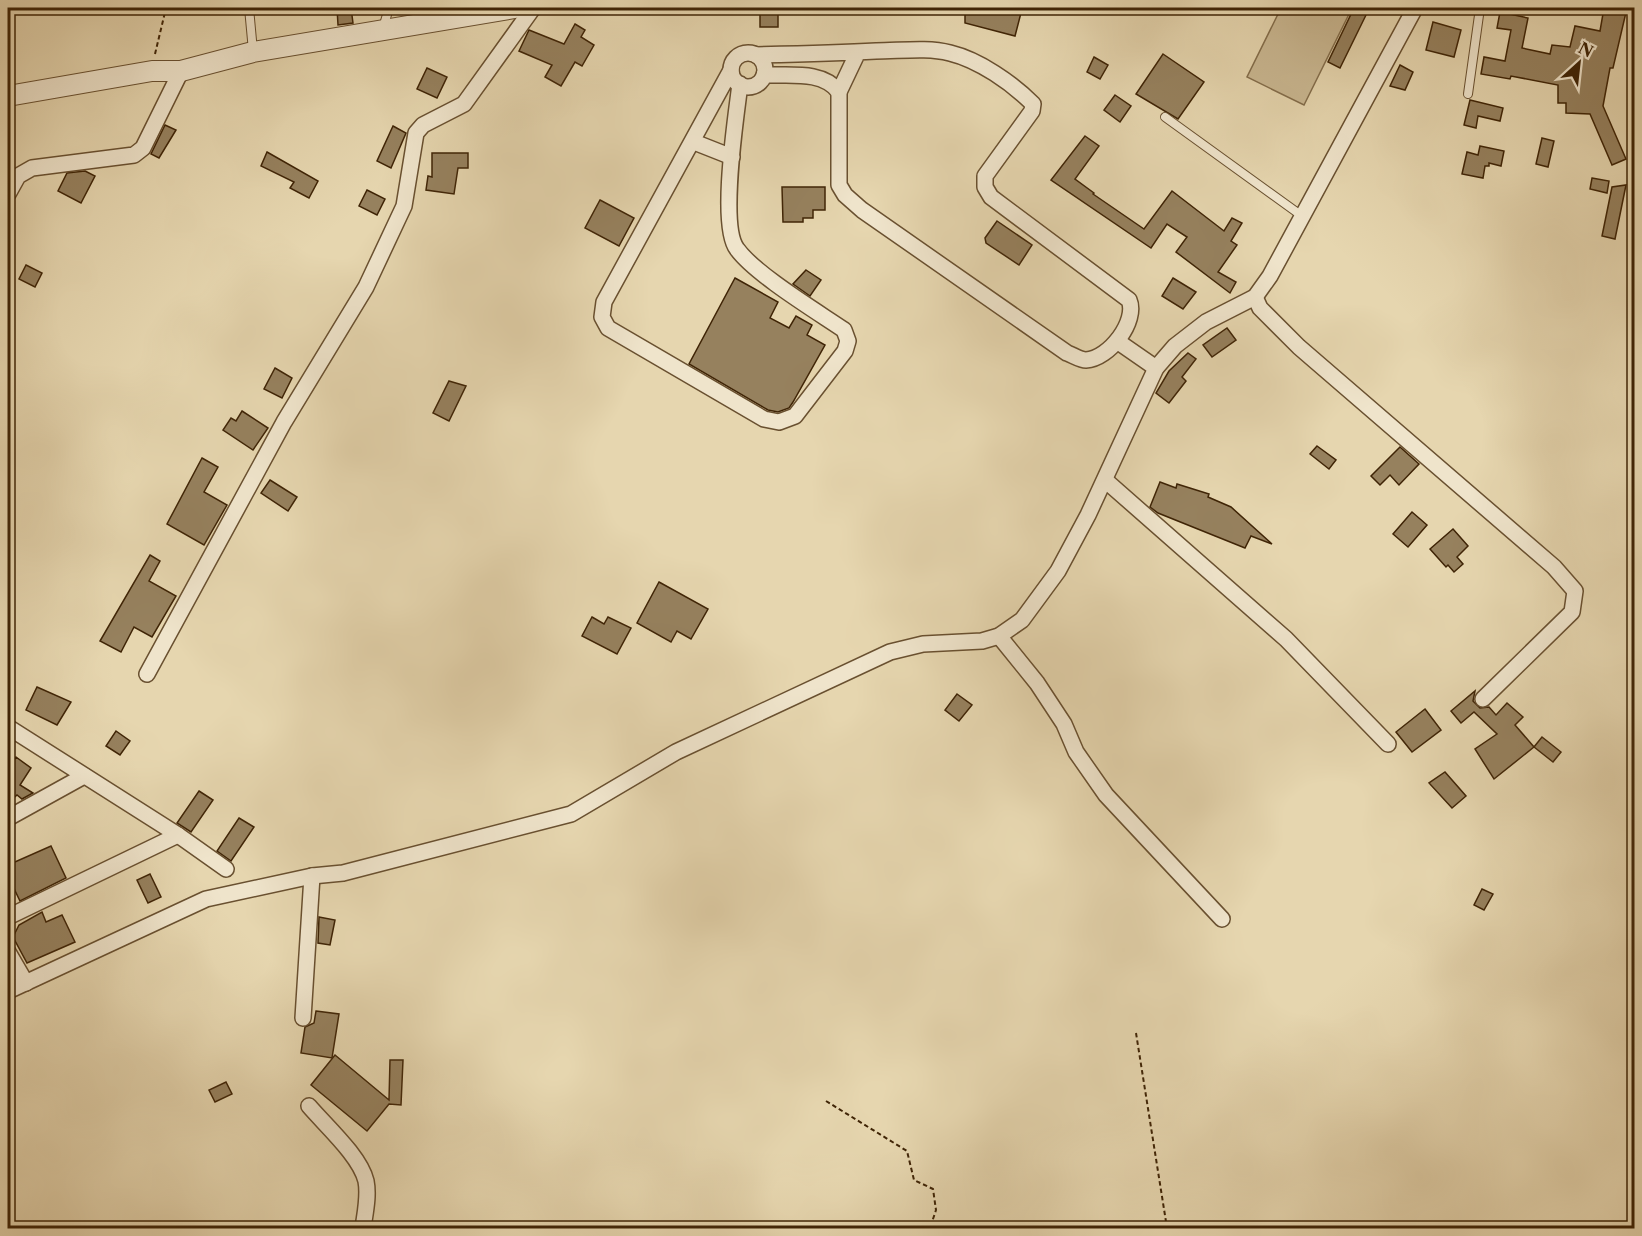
<svg xmlns="http://www.w3.org/2000/svg" width="1642" height="1236" font-family="'Libre Caslon Text',serif">
  <rect width="100%" height="100%" fill="#e6d6af"/>
  <filter id="stains"><feTurbulence type="fractalNoise" baseFrequency=".00333" numOctaves="4"/><feColorMatrix values="0 0 0 0 .2 0 0 0 0 .09 0 0 0 0 .02 0 0 0 .5 -.17"/></filter>
  <radialGradient id="worn" r=".72"><stop offset=".6" stop-color="#630" stop-opacity="0"/><stop offset="1" stop-color="#630" stop-opacity=".3"/></radialGradient>
  <polygon fill="#cab892" stroke="#846e4c" stroke-width="1.5" points="1281,8 1352,8 1304,105 1247,77"/>
  <g fill="#96815e" stroke="#3f2406" stroke-width="1.5">
    <polygon points="337,8 351,8 353,23 338,25"/>
    <rect x="760" y="8" width="18" height="19"/>
    <polygon points="965,8 1008,8 1022,9 1015,36 965,23"/>
    <polygon points="1354,8 1367,13 1340,68 1328,62"/>
    <polygon points="1604,8 1627,8 1613,68 1610,68 1603,106 1626,159 1612,165 1590,114 1566,113 1566,103 1558,103 1558,85 1511,76 1510,79 1481,74 1484,57 1505,61 1511,30 1497,28 1500,12 1528,18 1522,48 1550,54 1552,45 1570,47 1575,26 1600,31"/>
    <polygon points="1433,22 1461,30 1454,57 1426,50"/>
    <polygon points="575,24 585,30 581,37 594,45 582,66 575,62 561,86 545,77 552,65 519,51 529,30 564,44"/>
    <polygon points="1163,54 1204,82 1178,119 1136,94"/>
    <polygon points="1094,57 1108,65 1100,79 1087,72"/>
    <polygon points="1400,65 1413,72 1405,90 1390,86"/>
    <polygon points="427,68 447,77 437,98 417,89"/>
    <polygon points="1115,95 1131,106 1120,122 1104,110"/>
    <polygon points="1470,100 1503,108 1500,121 1478,116 1476,128 1464,125"/>
    <polygon points="165,125 176,130 159,158 151,154"/>
    <polygon points="393,126 406,133 391,168 377,161"/>
    <polygon points="1085,136 1099,146 1075,179 1094,193 1093,194 1144,229 1172,191 1224,231 1232,218 1242,223 1231,241 1237,245 1218,272 1236,282 1230,293 1176,252 1187,237 1167,224 1151,248 1051,180"/>
    <polygon points="1542,138 1554,141 1548,167 1536,164"/>
    <polygon points="1480,146 1504,151 1501,166 1489,163 1489,166 1485,166 1483,178 1462,174 1467,152 1478,155"/>
    <polygon points="267,152 318,181 309,198 290,188 294,182 261,166"/>
    <polygon points="432,153 468,153 468,168 458,168 454,194 426,190 428,176 432,177"/>
    <polygon points="85,171 95,176 81,203 58,191 67,173"/>
    <polygon points="1592,178 1609,181 1607,193 1590,189"/>
    <polygon points="1626,185 1615,239 1602,236 1612,187"/>
    <polygon points="782,187 825,187 825,210 813,210 813,218 803,218 803,222 783,222"/>
    <polygon points="367,190 385,199 377,215 359,206"/>
    <polygon points="600,200 634,218 619,246 585,228"/>
    <polygon points="997,221 1032,245 1019,265 986,243 985,238"/>
    <polygon points="26,265 42,273 35,287 19,279"/>
    <polygon points="806,270 821,280 810,296 793,284"/>
    <polygon points="735,278 778,302 770,318 789,328 796,316 812,325 807,335 825,345 793,402 789,408 778,412 768,410 689,364"/>
    <polygon points="1173,278 1196,292 1183,309 1162,296"/>
    <polygon points="1227,328 1236,340 1212,357 1203,345"/>
    <polygon points="1188,353 1196,359 1182,377 1186,381 1169,403 1156,393 1169,371"/>
    <polygon points="275,368 292,378 282,398 264,389"/>
    <polygon points="449,381 466,386 449,421 433,413"/>
    <polygon points="242,411 268,428 253,450 223,430 231,418 236,421"/>
    <polygon points="1317,446 1336,460 1329,469 1310,454"/>
    <polygon points="1400,447 1419,464 1399,485 1390,475 1380,485 1371,476"/>
    <polygon points="202,458 218,467 204,492 227,505 204,545 167,524"/>
    <polygon points="270,480 297,497 288,511 261,493"/>
    <polygon points="1160,482 1176,488 1177,484 1209,494 1208,497 1231,507 1272,544 1251,536 1245,548 1158,513 1150,507"/>
    <polygon points="1412,512 1427,525 1408,547 1393,534"/>
    <polygon points="1453,529 1468,546 1457,557 1463,564 1454,572 1448,565 1446,567 1430,549"/>
    <polygon points="150,555 160,561 149,581 176,596 152,637 134,627 121,652 100,641"/>
    <polygon points="659,582 708,609 691,639 677,631 671,642 637,623"/>
    <polygon points="592,617 604,624 608,617 631,628 617,654 582,636"/>
    <polygon points="37,687 71,702 57,725 26,710"/>
    <polygon points="1475,691 1473,701 1480,708 1489,707 1496,715 1507,703 1523,717 1515,725 1534,747 1494,779 1475,749 1497,734 1474,712 1461,723 1451,711"/>
    <polygon points="957,694 972,705 959,721 945,710"/>
    <polygon points="1425,709 1441,730 1412,752 1396,732"/>
    <polygon points="116,731 130,741 120,755 106,746"/>
    <polygon points="1542,737 1561,752 1553,762 1534,747"/>
    <polygon points="16,757 31,768 20,785 33,793 22,799 17,795 8,803 8,769"/>
    <polygon points="1445,772 1466,796 1452,808 1429,783"/>
    <polygon points="199,791 213,800 191,832 177,823"/>
    <polygon points="239,818 254,827 231,861 217,851"/>
    <polygon points="51,846 66,878 20,901 8,876 8,865"/>
    <polygon points="150,874 161,897 148,903 137,880"/>
    <polygon points="1482,889 1493,894 1484,910 1474,905"/>
    <polygon points="42,912 46,922 62,915 75,942 27,963 13,937 19,925"/>
    <polygon points="319,917 335,920 330,945 318,943"/>
    <polygon points="316,1011 339,1014 332,1058 301,1053 305,1027 314,1023"/>
    <polygon points="335,1055 389,1100 390,1060 403,1060 401,1105 389,1104 367,1131 311,1085"/>
    <polygon points="226,1082 232,1094 215,1102 209,1090"/>
  </g>
  <g fill="none" stroke-linecap="round" stroke-linejoin="round">
    <g stroke="#695030" stroke-width="10">
      <g id="service">
        <polyline points="249,8 253,51"/>
        <polyline points="383,28 389,8"/>
        <polyline points="1468,94 1480,8"/>
        <polyline points="1165,117 1302,216"/>
      </g>
    </g>
    <g stroke="#695030" stroke-width="18">
      <g id="minor">
        <circle cx="748" cy="70" r="17"/>
        <path d="M756,55C796,54 836,53 876,51C900,51 927,47 950,53C979,60 1012,83 1033,104L1032,111L985,176V187L991,197L1129,300C1138,321 1109,359 1086,360C1080,360 1073,355 1067,353L862,210L845,195L839,185V92L858,52"/>
        <path d="M731,70L604,302L602,317L608,328L764,419L779,422L795,416L845,351L848,341L844,330C816,311 755,274 737,249C719,226 736,117 740,84"/>
        <path d="M764,75C789,76 823,70 839,92"/>
        <polyline points="694,142 732,157"/>
        <polyline points="8,194 18,176 32,168 134,155 143,148 181,71"/>
        <polyline points="1255,297 1260,308 1299,347 1554,567 1575,591 1572,612 1483,699"/>
        <polyline points="1117,341 1156,368"/>
        <polyline points="1105,480 1286,639 1388,744"/>
        <polyline points="999,636 1037,683 1064,724 1076,752 1106,795 1222,919"/>
        <polyline points="147,674 284,422 366,287 404,206 416,133 423,125 464,104 533,8"/>
        <polyline points="8,727 178,835 226,869"/>
        <polyline points="8,818 84,776"/>
        <polyline points="8,917 178,835"/>
        <polyline points="8,952 26,983"/>
        <polyline points="8,991 206,899 312,876 343,873 571,814 676,752 890,652 923,644 982,641 999,636 1022,620 1058,571 1088,515 1156,368 1175,346 1206,322 1255,297 1270,276 1415,8"/>
        <polyline points="303,1018 312,876"/>
        <path d="M309,1106C326,1126 360,1156 366,1181C369,1196 365,1213 363,1228"/>
      </g>
    </g>
    <g stroke="#695030" stroke-width="22">
      <polyline id="tertiary" points="8,96 152,71 181,71 253,52 515,8"/>
    </g>
    <g stroke="#3f2406" stroke-width="2" stroke-dasharray="4.5 3" stroke-linecap="butt">
      <polyline points="155,54 166,8"/>
      <polyline points="1136,1033 1167,1228"/>
      <polyline points="826,1101 907,1151 914,1180 933,1189 936,1210 930,1228"/>
    </g>
    <use href="#service" stroke="#efe4cb" stroke-width="8"/>
    <use href="#minor" stroke="#efe4cb" stroke-width="15"/>
    <use href="#tertiary" stroke="#efe4cb" stroke-width="20"/>
  </g>
  <rect width="1642" height="1236" fill="none" stroke="#e6d6af" stroke-width="30"/>
  <rect x="9" y="9" width="1624" height="1218" fill="none" stroke="#3f2406" stroke-width="3"/>
  <rect x="15" y="15" width="1612" height="1206" fill="none" stroke="#3f2406" stroke-width="1.5"/>
  <g transform="translate(1579 63) rotate(27)" stroke="#efe4cb" stroke-width="4.5" paint-order="stroke">
  <path d="M0-4.5L10 22L0 15L-10 22Z" fill="#3f2406"/>
  <text y="-9" font-size="16" font-weight="bold" text-anchor="middle" fill="#3f2406">N</text>
  </g>
  <rect width="100%" height="100%" filter="url(#stains)"/>
  <rect width="100%" height="100%" fill="url(#worn)"/>
</svg>
